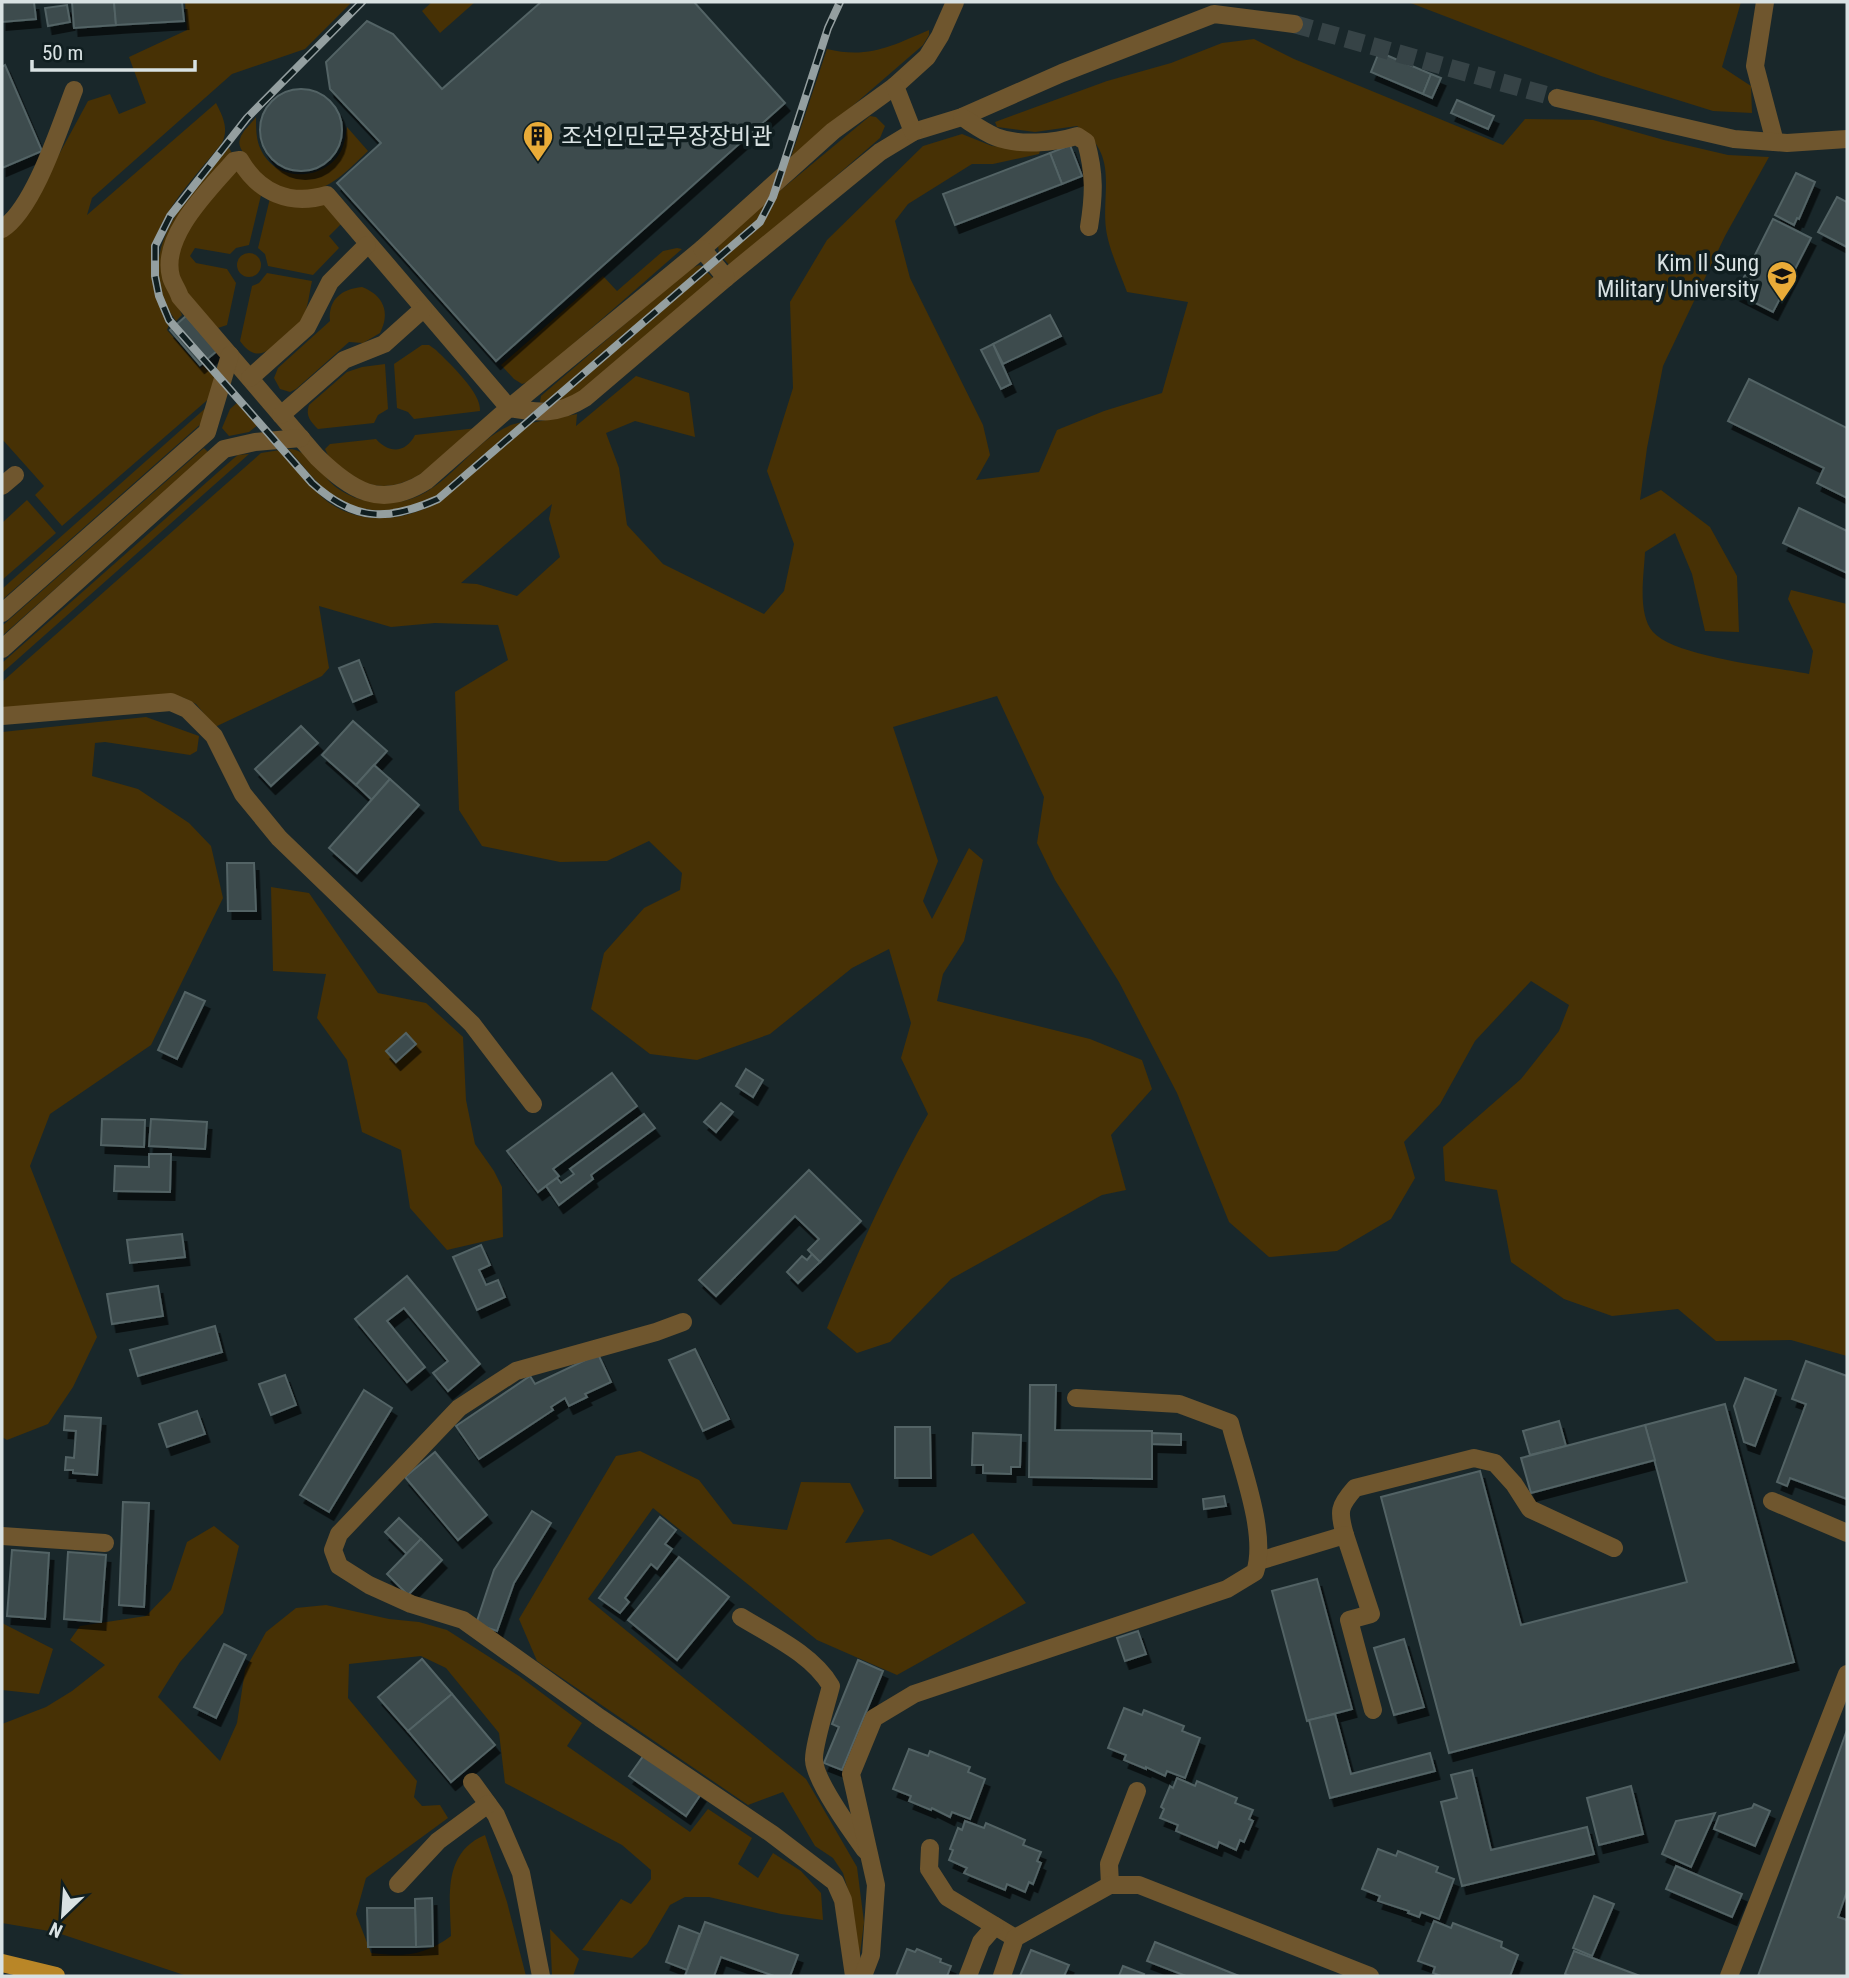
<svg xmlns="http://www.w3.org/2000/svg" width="1849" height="1978" font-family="'Roboto Condensed','Noto Sans KR',sans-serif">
  <defs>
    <filter id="shadow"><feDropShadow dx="4.5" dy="8" stdDeviation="0" flood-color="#0009"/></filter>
  </defs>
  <rect width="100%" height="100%" fill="#19272a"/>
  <g fill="#473105" fill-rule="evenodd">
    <path d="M185,2H352L305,49L232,74L92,198L87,215L216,103C223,117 229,128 222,143C175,202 123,246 169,325L167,330L200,368L205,365L214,376L212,396L62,526L35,495L44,486L2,439V235L24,219L88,101L110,94L119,114L146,103L129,57L187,30Z"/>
    <polygon points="432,2 475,2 440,33 422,11"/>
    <polygon points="1408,2 1741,2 1722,67 1751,86 1752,113 1713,111 1601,76"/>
    <path d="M929,30V35L923,45L790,160L827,49C868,59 892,46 929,30Z"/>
    <path d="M1254,39L1294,59L1503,145L1525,119L1593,120L1664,140L1728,155L1769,157L1725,236L1663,366L1647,448L1640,500L1661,490L1710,527L1737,576L1739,632L1705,631L1692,574L1675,533L1645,552C1644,575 1637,613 1653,632C1675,657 1774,667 1809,674L1813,651L1788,599L1791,590L1847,604V1356L1791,1340L1716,1341L1678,1309L1612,1316L1564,1299L1511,1262L1497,1190L1445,1181L1443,1147L1521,1079L1559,1031L1569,1005L1531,981L1475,1041L1440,1104L1404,1142L1415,1178L1391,1219L1337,1251L1269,1257L1229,1222L1177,1093L1119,982L1055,880L1037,843L1044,797L997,696L893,727L938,861L923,901L932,919L969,848L983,860L964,941L943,974L937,1001L1090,1039L1142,1060L1152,1089L1111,1135L1126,1190L1102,1195L951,1279L890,1342L857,1353L827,1328C856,1254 889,1183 928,1114L901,1058L911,1023L889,949L852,968L770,1034L697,1060L650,1054L591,1009L604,953L644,908L680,890L682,873L649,841L607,861L560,862L482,846L459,810L455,692L508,660L498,625L435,623L391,627L319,606L329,668L322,676L215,727L196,704L182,697L2,710V682L261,453L280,450C295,467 310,488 328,502C362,526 406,521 440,501L531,423L577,414L576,426L636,376L689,393L695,437L635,421L606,433L619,468L627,525L663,564L764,614L784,591L794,544L767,471L793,388L790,302L827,240L923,146L962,134L992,146L1040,151L1039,154L993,164H972L908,204L895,221L910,278L983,425L990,455L976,480L1039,472L1057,430L1104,411L1162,393L1188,302L1127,292C1120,273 1111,254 1107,235C1099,194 1122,156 1077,126L1035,132L997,127L995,122L1107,81L1171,63L1222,43ZM552,504L549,519L560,557L517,596L477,584L461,583Z"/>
    <path d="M870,116L876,117L885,126L880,138L731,267L723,258C747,237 765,225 776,194Z"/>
    <path d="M256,117C256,129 256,140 261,150C277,184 327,181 342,149C345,142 346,134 347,127L368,151C353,165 336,184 316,190C289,198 255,178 244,154C241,149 238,145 240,139C242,131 251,124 256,117Z"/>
    <path d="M228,146L233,155L182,218L171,292L182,315L176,321C127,254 189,197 228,146Z"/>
    <path d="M236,165L262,191L249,245L236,248L230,254L195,248L190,256L196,263L227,269L236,283L227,325L218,328C208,317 184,296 179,282C163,238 211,196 236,165Z"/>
    <polygon points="271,194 321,200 343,222 329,236 339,248 313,275 268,266 265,254 258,248"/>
    <polygon points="768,200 757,221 719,254 718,245"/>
    <polygon points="677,248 682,249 531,381 522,384 514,379 501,365 603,276 617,291 663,251"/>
    <circle cx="249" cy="265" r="12"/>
    <polygon points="699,265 704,267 546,403 540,402 541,396 688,270"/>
    <polygon points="707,272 715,280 582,395 556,402"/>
    <path d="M267,273L312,281C309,294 308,309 302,320C298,326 290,331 285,335C270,350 257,365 240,341L252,286L259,283Z"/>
    <path d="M362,287C383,295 391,312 380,333L363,343L349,342L296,389L290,392L280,389L274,378L278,368L330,321C328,300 341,289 362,287Z"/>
    <path d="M422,345H429L436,350C449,363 482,393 480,411L414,419L408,412L397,408L394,364Z"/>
    <path d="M385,364L388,409L378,415L374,423L318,429C311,422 305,416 309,405L347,372L362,367Z"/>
    <polygon points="239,401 258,425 249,432 229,436 222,428 230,409"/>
    <polygon points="209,405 204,421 2,600 2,589"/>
    <path d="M523,422L436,497C404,514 365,517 333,496C316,484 302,464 288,449C309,448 322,477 337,488C356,502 381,505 404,501C451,491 479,428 523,422Z"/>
    <path d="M477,428C444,456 398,509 352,475C341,468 330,462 325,449L330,444L376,439C389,454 406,453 415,435Z"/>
    <polygon points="204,448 208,452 207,454 2,636 2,626"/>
    <polygon points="249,454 2,673 2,663 233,459 238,455"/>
    <polygon points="27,500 56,533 2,580 2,523"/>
    <polygon points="146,717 199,736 197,751 190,755 105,742 95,743 92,776 138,789 189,823 211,846 223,898 151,1045 50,1114 30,1166 97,1337 73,1387 48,1424 7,1440 2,1437 2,732"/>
    <polygon points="271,887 309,893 378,993 426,1003 463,1037 466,1100 475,1144 494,1171 502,1187 503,1237 447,1250 410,1208 401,1150 362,1132 347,1060 317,1018 326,974 273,971"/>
    <polygon points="640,1451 699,1480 733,1524 787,1530 801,1482 850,1483 864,1511 845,1543 890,1539 931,1556 973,1533 1026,1603 897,1675 817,1640 653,1508 588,1599 806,1779 857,1867 864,1922 859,1962 851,1900 843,1873 833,1858 815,1846 783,1792 748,1805 537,1661 519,1619 616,1456"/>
    <path d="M214,1526L239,1546L223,1613L180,1662L158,1697L220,1761L237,1723L245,1670L266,1632L296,1608L326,1605L389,1619L419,1622L447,1630L519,1676L582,1723L567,1746L690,1832L708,1809L752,1838L738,1864L758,1878L773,1853L801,1871L821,1893L823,1920L781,1914L709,1897H685L670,1905L647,1944L632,1958L582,1950L621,1899L631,1904L651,1879V1870L622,1845L505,1783L499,1733L446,1668L421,1656L349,1664L348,1698L417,1781L414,1797L422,1806L440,1805L448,1818L366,1878L356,1914L371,1953C403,1957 424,1956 451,1936C450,1898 442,1853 485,1835L507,1902L526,1976H187L55,1932L2,1923V1724L46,1707L72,1691L105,1665L70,1640L80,1626L146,1616L171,1590L187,1542Z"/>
    <polygon points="2,1623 53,1649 39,1694 2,1690"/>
    <polygon points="550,1929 579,1959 573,1976 552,1976"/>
  </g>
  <g fill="#3c4b4d" stroke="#536365" stroke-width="2" filter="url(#shadow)">
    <polygon points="2,2 34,2 36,19 2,22"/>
    <polygon points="72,2 114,2 116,25 74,28"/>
    <polygon points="114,2 182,2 184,21 116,25"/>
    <polygon points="541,2 694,2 785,103 496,361 337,183 381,143 330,89 326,62 367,21 393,34 442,89"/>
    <polygon points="67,5 70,22 48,26 45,8"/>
    <polygon points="1379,52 1431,74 1423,94 1371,72"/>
    <polygon points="5,65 42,151 2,168 2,67"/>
    <polygon points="1431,74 1441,78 1432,98 1423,94"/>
    <circle cx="301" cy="130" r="41"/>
    <polygon points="1457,100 1494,116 1488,129 1451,113"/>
    <polygon points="1070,145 1082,176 1062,184 1050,153"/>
    <polygon points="1050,153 1062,184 955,225 943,194"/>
    <polygon points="1796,173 1815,182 1799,219 1797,218 1794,225 1775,215"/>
    <polygon points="1837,197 1847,202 1847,247 1818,232"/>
    <polygon points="1773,219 1811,238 1773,312 1736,293"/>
    <polygon points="1050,315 1061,336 1003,364 993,344"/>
    <polygon points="186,316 217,351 200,365 170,330"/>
    <polygon points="993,344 1011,384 1001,389 981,350"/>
    <polygon points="1749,379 1847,428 1847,498 1817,483 1824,468 1728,421"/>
    <polygon points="1799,508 1847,531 1847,573 1783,543"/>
    <polygon points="359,660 372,694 353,702 339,668"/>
    <polygon points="353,721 387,751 356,785 322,755"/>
    <polygon points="301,726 318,743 271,786 255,769"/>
    <polygon points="374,765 390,779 372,800 356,785"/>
    <polygon points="390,779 419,805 357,873 329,848"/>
    <polygon points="227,863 254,863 256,911 228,911"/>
    <polygon points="185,992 205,1001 177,1059 158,1050"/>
    <polygon points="406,1033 416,1044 396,1062 386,1051"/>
    <polygon points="746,1069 763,1080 753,1097 736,1086"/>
    <polygon points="612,1073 637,1106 553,1169 559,1176 538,1192 507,1151"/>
    <polygon points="721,1103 733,1112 716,1132 704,1122"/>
    <polygon points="644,1114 655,1128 591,1175 593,1179 559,1205 546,1186 557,1178 561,1183 574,1174 570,1169"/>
    <polygon points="102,1119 145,1120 144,1147 101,1145"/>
    <polygon points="151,1119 207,1122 205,1149 149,1146"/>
    <polygon points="149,1154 171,1154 170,1192 114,1191 115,1166 149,1167"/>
    <polygon points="809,1170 861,1221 820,1262 808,1250 819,1239 795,1216 716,1296 699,1280"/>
    <polygon points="182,1234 185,1257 130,1263 127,1240"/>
    <polygon points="481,1245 490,1265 479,1270 486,1285 498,1280 505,1297 477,1310 453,1257"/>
    <polygon points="812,1254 820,1262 798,1283 787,1272 802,1256 807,1260"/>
    <polygon points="407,1276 480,1364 448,1391 433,1373 448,1361 404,1308 387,1321 425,1367 407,1382 355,1319"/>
    <polygon points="158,1286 163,1316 112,1324 107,1294"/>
    <polygon points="215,1326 222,1352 138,1376 130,1350"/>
    <polygon points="695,1349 729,1419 703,1431 669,1360"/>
    <polygon points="598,1354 611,1382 585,1394 587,1397 569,1406 565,1398 551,1407 553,1410 479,1459 456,1426 530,1376 535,1384"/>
    <polygon points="1806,1361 1847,1376 1847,1499 1790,1478 1787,1486 1777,1482 1806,1404 1792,1399"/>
    <polygon points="285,1375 296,1405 271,1415 259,1384"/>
    <polygon points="1745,1378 1776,1390 1755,1446 1744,1442 1734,1406"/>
    <polygon points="1030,1385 1056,1385 1055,1430 1152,1431 1152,1479 1029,1477"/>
    <polygon points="364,1390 392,1408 329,1512 300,1495"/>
    <polygon points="1725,1404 1794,1662 1449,1753 1381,1497 1480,1471 1521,1625 1687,1582 1645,1425"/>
    <polygon points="197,1411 205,1434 167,1447 159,1424"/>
    <polygon points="65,1416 101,1418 97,1475 73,1473 73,1470 65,1470 66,1457 74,1458 76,1431 64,1430"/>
    <polygon points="1559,1421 1566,1446 1530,1455 1523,1431"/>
    <polygon points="1645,1425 1655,1460 1531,1493 1521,1458"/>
    <polygon points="895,1427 930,1427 931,1478 895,1478"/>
    <polygon points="973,1433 1021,1435 1020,1467 1011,1467 1011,1474 983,1473 983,1465 972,1465"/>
    <polygon points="1152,1433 1181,1434 1181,1445 1152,1444"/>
    <polygon points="435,1452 487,1515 458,1540 405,1477"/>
    <polygon points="1224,1496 1226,1506 1204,1509 1203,1499"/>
    <polygon points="123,1502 149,1503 144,1607 119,1605"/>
    <polygon points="532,1511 551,1523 514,1583 497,1631 476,1624 494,1570"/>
    <polygon points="660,1517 676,1530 665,1544 672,1549 657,1569 651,1564 625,1598 629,1602 620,1613 599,1598"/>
    <polygon points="399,1518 421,1539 407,1554 385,1532"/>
    <polygon points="421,1539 442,1560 408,1595 387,1574"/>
    <polygon points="12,1550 49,1553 45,1619 7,1616"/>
    <polygon points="68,1552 106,1555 101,1622 64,1619"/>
    <polygon points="679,1557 729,1597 677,1660 628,1620"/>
    <polygon points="1317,1579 1352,1709 1307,1721 1272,1591"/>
    <polygon points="1138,1631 1146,1654 1125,1661 1117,1638"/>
    <polygon points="1404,1639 1424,1707 1394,1715 1374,1648"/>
    <polygon points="224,1644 246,1655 216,1718 194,1707"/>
    <polygon points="422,1659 452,1694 408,1731 378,1697"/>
    <polygon points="858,1660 883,1671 842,1770 824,1763 839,1727 832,1724"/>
    <polygon points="452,1694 495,1745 451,1782 408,1731"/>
    <polygon points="1124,1708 1142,1715 1144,1710 1184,1726 1182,1731 1200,1738 1185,1778 1167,1771 1165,1776 1146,1767 1146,1769 1124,1760 1126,1755 1108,1748"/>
    <polygon points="1335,1714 1351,1774 1430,1753 1435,1771 1330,1798 1309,1720"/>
    <polygon points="1847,1730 1847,1891 1838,1917 1847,1920 1847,1976 1758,1976"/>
    <polygon points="909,1749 928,1756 930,1751 970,1767 968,1772 985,1779 970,1819 952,1812 950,1817 932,1808 931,1810 909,1801 911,1796 893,1789"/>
    <polygon points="644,1755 701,1794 686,1816 629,1776"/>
    <polygon points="1472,1770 1491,1850 1587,1827 1594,1854 1462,1886 1441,1802 1457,1798 1451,1775"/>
    <polygon points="1177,1778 1195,1786 1197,1781 1237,1798 1235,1803 1253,1810 1249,1819 1253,1821 1244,1842 1240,1840 1236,1850 1219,1842 1217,1848 1176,1831 1178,1825 1160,1818 1164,1809 1161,1807 1170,1786 1173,1788"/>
    <polygon points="1631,1786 1643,1834 1599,1845 1587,1798"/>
    <polygon points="1754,1804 1770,1811 1755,1846 1714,1829 1719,1816 1752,1808"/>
    <polygon points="1715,1813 1691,1867 1662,1854 1676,1821"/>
    <polygon points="965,1821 984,1828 986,1823 1025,1840 1023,1845 1041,1852 1037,1861 1041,1863 1033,1884 1029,1882 1025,1892 1007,1884 1005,1890 964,1873 967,1868 949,1860 953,1850 950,1849 958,1828 962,1830"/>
    <polygon points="1378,1849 1396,1856 1398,1851 1438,1867 1436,1872 1454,1879 1439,1919 1421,1912 1419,1917 1408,1913 1409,1911 1378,1901 1380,1896 1362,1889"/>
    <polygon points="1676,1866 1742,1894 1732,1917 1666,1889"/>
    <polygon points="1594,1896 1614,1904 1592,1956 1573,1948"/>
    <polygon points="432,1898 433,1946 416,1947 415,1899"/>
    <polygon points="367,1908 415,1908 416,1947 368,1947"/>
    <polygon points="1434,1921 1451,1928 1453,1923 1502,1942 1501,1947 1518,1955 1510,1976 1441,1976 1433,1973 1435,1967 1418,1961"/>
    <polygon points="705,1922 798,1955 790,1976 774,1976 721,1957 714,1976 685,1976"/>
    <polygon points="679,1926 700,1934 687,1970 666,1962"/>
    <polygon points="1155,1942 1239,1976 1186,1976 1147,1961"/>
    <polygon points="907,1949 915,1952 917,1949 941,1959 940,1962 951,1966 947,1976 896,1976"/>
    <polygon points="1031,1950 1069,1965 1064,1976 1020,1976"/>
    <polygon points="1574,1951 1640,1976 1570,1976 1565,1974"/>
    <polygon points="1123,1966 1144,1974 1143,1976 1119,1976"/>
  </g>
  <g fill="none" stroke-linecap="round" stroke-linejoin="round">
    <polyline stroke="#364346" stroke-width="18" stroke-dasharray="18 9" stroke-linecap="butt" points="1294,24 1557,98"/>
    <g stroke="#6f562e" stroke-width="18">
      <path d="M955,2L940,36L927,57L895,86L833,131L702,249L509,408L426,481C380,510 351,490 317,457L180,297C178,290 173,284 171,277C160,236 210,189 234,161L240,160C259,193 290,206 327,195L509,408C539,413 558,415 585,398L726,278L880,152L913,132L962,117L1062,73L1214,14L1294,24"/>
      <polyline points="1765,2 1755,66 1775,142"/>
      <polyline points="895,86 913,132"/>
      <polyline points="1557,98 1734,139 1787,143 1847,139"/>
      <path d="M962,117C973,124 984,132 996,137C1019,146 1054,143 1077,136L1086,142C1095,174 1094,196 1089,227"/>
      <path d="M2,229C34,209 60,126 74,90"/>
      <polyline points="702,249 726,278"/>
      <polyline points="250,378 307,327 330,282 367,245"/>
      <polyline points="281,415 344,360 384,344 423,309"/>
      <polyline points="2,486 15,475"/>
      <polyline points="2,613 207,432 230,355"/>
      <polyline points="2,649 224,449 255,442 301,438"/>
      <polyline points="2,716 171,702 187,709 214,736 243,794 279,838 472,1024 533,1104"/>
      <polyline points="683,1322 656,1332 516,1371 459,1408 339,1534 333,1550 339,1566 369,1585 411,1604 463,1620 600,1718 772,1834 835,1882 843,1900 854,1976"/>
      <polyline points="1772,1501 1847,1533"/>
      <path d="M1345,1535C1338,1511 1339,1506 1355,1488L1474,1458L1495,1463L1514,1484L1530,1509L1614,1548"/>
      <polyline points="2,1536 105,1543"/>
      <polyline points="1259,1561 1345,1535 1371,1614 1349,1620 1373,1710"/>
      <path d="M741,1617C772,1636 812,1654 831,1686C827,1702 813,1747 814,1760C815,1781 852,1832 865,1850"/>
      <polyline points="472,1782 496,1815 521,1873 541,1976"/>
      <polyline points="930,1848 929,1869 947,1897 1015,1938"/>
      <polyline points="398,1884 438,1841 488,1804"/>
      <polyline points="1110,1885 1109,1864 1137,1791"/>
      <path d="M863,1976L871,1955L876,1885L851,1774L874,1718L914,1694L1227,1589L1255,1572C1268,1534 1240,1463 1230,1423L1179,1404L1076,1398"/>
      <polyline points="968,1976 981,1942 995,1926"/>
      <polyline points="1002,1976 1015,1938 1110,1885 1139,1885 1370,1976"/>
      <polyline points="1729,1976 1847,1674"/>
    </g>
    <polyline stroke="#b98627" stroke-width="18" points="2,1963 56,1976"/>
    <g stroke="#949fa0" stroke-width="8">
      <path id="rail" d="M362,2L247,118L170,216L155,246V276L159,296L169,320L312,483C354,521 387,522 438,499L760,222L773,197L828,28L840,2"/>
    </g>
    <use href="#rail" stroke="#101e20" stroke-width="5" stroke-dasharray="16" stroke-linecap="butt"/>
  </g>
  <defs>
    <g id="building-pin" transform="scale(1.575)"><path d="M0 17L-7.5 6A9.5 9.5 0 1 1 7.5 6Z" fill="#e9ab38" stroke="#101e20"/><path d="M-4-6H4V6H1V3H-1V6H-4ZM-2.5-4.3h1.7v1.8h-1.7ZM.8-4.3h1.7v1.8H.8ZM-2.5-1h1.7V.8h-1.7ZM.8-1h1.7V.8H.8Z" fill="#111"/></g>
    <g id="university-pin" transform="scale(1.575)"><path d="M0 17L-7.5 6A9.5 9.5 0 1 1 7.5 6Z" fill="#e9ab38" stroke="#101e20"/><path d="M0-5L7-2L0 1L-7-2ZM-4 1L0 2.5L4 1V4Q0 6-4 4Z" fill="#111"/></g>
  </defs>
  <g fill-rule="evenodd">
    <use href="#building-pin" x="538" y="136"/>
    <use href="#university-pin" x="1782" y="276"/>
  </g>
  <g text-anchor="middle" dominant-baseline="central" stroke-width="7" stroke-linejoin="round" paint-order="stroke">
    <g font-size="23" fill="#d9e2e3" stroke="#101e20" text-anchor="start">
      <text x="561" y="136">조선인민군무장장비관</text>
      <text x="1759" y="263" text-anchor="end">Kim Il Sung<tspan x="1759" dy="26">Military University</tspan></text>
    </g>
  </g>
  <rect width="1849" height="1978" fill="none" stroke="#d9e2e3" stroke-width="7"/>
  <g transform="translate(63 1915) rotate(205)" stroke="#101e20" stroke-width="5" paint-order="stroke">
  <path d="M0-5L12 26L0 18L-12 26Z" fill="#d9e2e3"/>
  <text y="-10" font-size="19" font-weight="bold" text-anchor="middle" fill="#d9e2e3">N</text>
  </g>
  <path d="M32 60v10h163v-10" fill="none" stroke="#d9e2e3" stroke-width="3.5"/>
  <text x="42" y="60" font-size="21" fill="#d9e2e3" stroke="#101e20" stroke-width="5" paint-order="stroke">50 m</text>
</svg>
